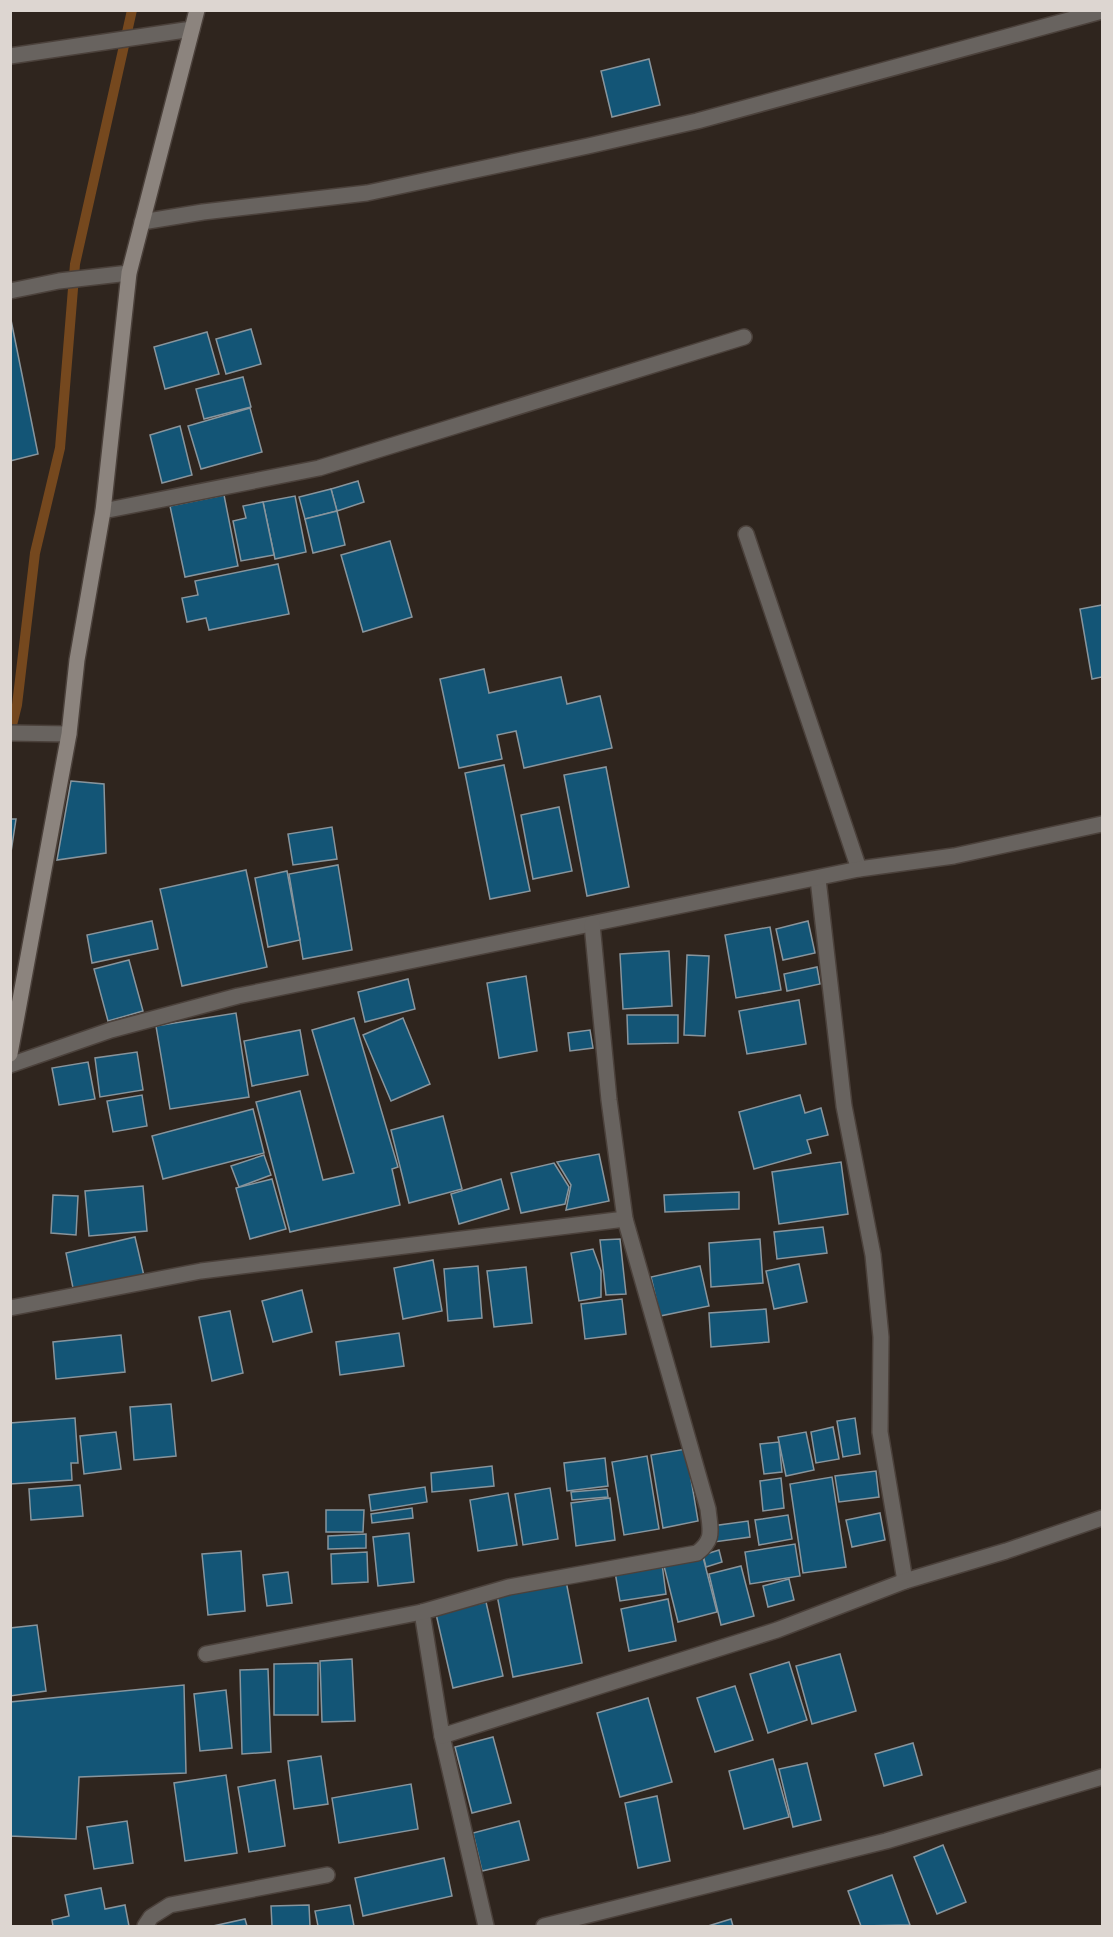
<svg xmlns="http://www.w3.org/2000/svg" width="1113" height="1937" font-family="'Titillium Web',sans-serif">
  <rect width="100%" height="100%" fill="#2f251e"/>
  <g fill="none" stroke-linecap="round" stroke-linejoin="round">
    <polyline stroke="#75481e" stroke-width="10" points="10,733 17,705 35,553 60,448 75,264 132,10"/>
  </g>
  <g fill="#135576" stroke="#88959d" stroke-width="1.5">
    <polygon points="649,59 660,105 612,117 601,71"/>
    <polygon points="10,315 38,454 10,461"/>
    <polygon points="251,329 261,364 226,374 216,339"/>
    <polygon points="207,332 219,374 165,389 154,347"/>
    <polygon points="243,377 251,407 204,419 196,389"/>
    <polygon points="250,408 262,452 201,469 188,426"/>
    <polygon points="180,426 192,475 162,483 150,435"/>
    <polygon points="358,481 364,502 337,511 331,489"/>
    <polygon points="331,489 337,511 305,519 299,497"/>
    <polygon points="224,495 238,566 185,577 170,506"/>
    <polygon points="295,496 306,552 275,559 263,502"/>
    <polygon points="263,502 274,555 241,561 233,521 246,518 243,506"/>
    <polygon points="337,511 345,545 313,553 305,519"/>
    <polygon points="390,541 412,617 363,632 341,555"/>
    <polygon points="278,564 289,614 209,630 206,618 187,622 182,598 198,595 195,581"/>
    <polygon points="1102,605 1102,677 1092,679 1080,609"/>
    <polygon points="484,669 489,693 561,677 567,704 600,696 612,748 524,768 516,731 497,735 502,759 459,768 440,679"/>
    <polygon points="504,765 530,891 490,899 465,773"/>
    <polygon points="606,767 629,887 587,896 564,775"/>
    <polygon points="71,781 104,784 106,853 57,860"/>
    <polygon points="559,807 572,871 533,879 521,815"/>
    <polygon points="10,819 16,819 10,859"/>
    <polygon points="332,827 337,859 293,865 288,834"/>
    <polygon points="338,865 352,950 303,959 289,874"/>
    <polygon points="246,870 267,967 182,986 160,889"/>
    <polygon points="287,871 300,940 268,947 255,878"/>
    <polygon points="152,921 158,949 92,963 87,935"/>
    <polygon points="808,921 815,953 783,960 776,929"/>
    <polygon points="770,927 781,990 736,998 725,935"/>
    <polygon points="669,951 672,1006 623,1009 620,954"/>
    <polygon points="687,955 709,956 705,1036 684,1035"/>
    <polygon points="129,960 143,1011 108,1021 94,969"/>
    <polygon points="817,967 820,984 787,991 784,974"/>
    <polygon points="526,976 537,1051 499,1058 487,983"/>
    <polygon points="408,979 415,1009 365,1022 358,992"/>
    <polygon points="799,1000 806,1044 747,1054 739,1011"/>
    <polygon points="236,1013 249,1097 170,1109 156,1026"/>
    <polygon points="627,1015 678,1015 678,1043 628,1044"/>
    <polygon points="354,1018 398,1167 392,1169 400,1205 290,1232 256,1102 300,1091 323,1180 354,1173 312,1030"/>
    <polygon points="403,1018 430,1084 391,1101 363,1035"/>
    <polygon points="300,1030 308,1075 252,1086 244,1041"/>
    <polygon points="590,1030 593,1048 570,1051 568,1033"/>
    <polygon points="137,1052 143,1090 100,1097 95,1058"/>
    <polygon points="88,1062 95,1099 59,1105 52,1068"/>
    <polygon points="142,1095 147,1126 113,1132 107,1101"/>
    <polygon points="800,1095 805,1113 821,1108 828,1135 807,1140 811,1153 754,1169 739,1112"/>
    <polygon points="253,1109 264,1153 163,1179 152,1136"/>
    <polygon points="443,1116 462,1189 409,1203 391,1130"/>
    <polygon points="599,1154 609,1201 566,1210 571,1185 557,1162"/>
    <polygon points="264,1155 271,1175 239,1187 231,1166"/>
    <polygon points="841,1162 848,1214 779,1224 772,1172"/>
    <polygon points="554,1163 569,1187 565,1204 521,1213 511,1173"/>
    <polygon points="272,1179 286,1229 250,1239 236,1188"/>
    <polygon points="501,1179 509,1209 459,1224 451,1194"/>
    <polygon points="143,1186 147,1231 89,1236 85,1191"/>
    <polygon points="739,1192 739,1209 665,1212 664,1195"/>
    <polygon points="53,1195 78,1196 76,1235 51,1233"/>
    <polygon points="823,1227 827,1253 777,1259 774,1232"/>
    <polygon points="135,1237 144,1276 74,1293 66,1253"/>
    <polygon points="620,1239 626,1294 606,1295 600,1240"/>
    <polygon points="760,1239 763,1283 711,1287 709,1243"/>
    <polygon points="593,1249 601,1271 601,1297 579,1301 571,1253"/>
    <polygon points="433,1260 442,1311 403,1319 394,1268"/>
    <polygon points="799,1264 807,1302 774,1309 766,1271"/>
    <polygon points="478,1266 482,1318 448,1321 444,1269"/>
    <polygon points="700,1266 709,1306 660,1316 651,1277"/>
    <polygon points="526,1267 532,1323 494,1327 487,1271"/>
    <polygon points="302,1290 312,1332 273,1342 262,1301"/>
    <polygon points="622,1299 626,1334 585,1339 581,1304"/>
    <polygon points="766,1309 769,1342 711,1347 709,1313"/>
    <polygon points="230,1311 243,1373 212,1381 199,1317"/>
    <polygon points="399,1333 404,1366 340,1375 336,1342"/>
    <polygon points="121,1335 125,1372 56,1379 53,1342"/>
    <polygon points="171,1404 176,1456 134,1460 130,1407"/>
    <polygon points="75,1418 78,1463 71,1463 72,1480 10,1484 10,1423"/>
    <polygon points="855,1418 860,1454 843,1457 837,1421"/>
    <polygon points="833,1427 839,1459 816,1463 811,1432"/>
    <polygon points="116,1432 121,1469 84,1474 80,1436"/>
    <polygon points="806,1432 814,1470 786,1476 778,1437"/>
    <polygon points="779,1442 782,1472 764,1474 760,1444"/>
    <polygon points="686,1449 698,1521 663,1528 651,1455"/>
    <polygon points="647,1456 659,1529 624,1535 612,1462"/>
    <polygon points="605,1458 608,1486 567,1491 564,1463"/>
    <polygon points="492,1466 494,1486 432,1492 431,1473"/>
    <polygon points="876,1471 879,1497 839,1502 835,1476"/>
    <polygon points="832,1477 846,1567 803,1573 790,1484"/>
    <polygon points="781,1478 784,1508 763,1511 760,1481"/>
    <polygon points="80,1485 83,1516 31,1520 29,1489"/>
    <polygon points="425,1487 427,1502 371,1511 369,1495"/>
    <polygon points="550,1488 558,1539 523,1545 515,1494"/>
    <polygon points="607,1489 608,1497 572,1500 571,1492"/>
    <polygon points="508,1493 517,1545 478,1551 470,1500"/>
    <polygon points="610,1498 615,1540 576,1546 571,1503"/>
    <polygon points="412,1508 413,1518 372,1523 371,1514"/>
    <polygon points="326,1510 364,1510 363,1532 326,1532"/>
    <polygon points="880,1513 885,1540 852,1547 846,1520"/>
    <polygon points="788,1515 792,1539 759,1545 755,1520"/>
    <polygon points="748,1521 750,1537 714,1542 712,1526"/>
    <polygon points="409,1533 414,1582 378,1586 373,1537"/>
    <polygon points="366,1534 366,1548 328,1549 328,1536"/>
    <polygon points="795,1544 800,1576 750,1584 745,1552"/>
    <polygon points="719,1550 722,1562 706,1567 703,1555"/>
    <polygon points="241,1551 245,1611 208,1615 202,1554"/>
    <polygon points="367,1552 368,1582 332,1584 331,1554"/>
    <polygon points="702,1553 717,1612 678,1622 663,1562"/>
    <polygon points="662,1564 666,1594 620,1601 615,1572"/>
    <polygon points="741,1566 754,1616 721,1625 709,1574"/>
    <polygon points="288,1572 292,1603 267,1606 263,1575"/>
    <polygon points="789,1579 794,1600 768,1607 763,1586"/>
    <polygon points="566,1581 582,1663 513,1677 497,1595"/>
    <polygon points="668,1599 676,1641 629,1651 621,1609"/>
    <polygon points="486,1602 503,1676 453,1688 436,1614"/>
    <polygon points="37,1625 46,1691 10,1696 10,1628"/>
    <polygon points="840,1654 856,1711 812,1724 796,1666"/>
    <polygon points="352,1659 355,1721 322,1722 320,1661"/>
    <polygon points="789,1662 807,1720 768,1733 750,1674"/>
    <polygon points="318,1663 318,1715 274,1715 274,1664"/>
    <polygon points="268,1669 271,1752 242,1754 240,1670"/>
    <polygon points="184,1685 186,1773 79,1777 76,1839 10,1836 10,1702"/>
    <polygon points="735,1686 753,1740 715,1752 697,1698"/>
    <polygon points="226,1690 232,1748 200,1751 194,1694"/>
    <polygon points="648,1698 672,1782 620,1797 597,1713"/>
    <polygon points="493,1737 511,1803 472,1813 455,1747"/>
    <polygon points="913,1743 922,1775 884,1786 875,1754"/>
    <polygon points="321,1756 328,1804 294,1809 288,1761"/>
    <polygon points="773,1759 789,1817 744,1829 729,1771"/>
    <polygon points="807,1763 821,1820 793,1827 779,1769"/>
    <polygon points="226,1775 237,1853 185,1861 174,1783"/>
    <polygon points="275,1780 285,1846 249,1852 238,1787"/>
    <polygon points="411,1784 418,1829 339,1843 332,1798"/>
    <polygon points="657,1796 670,1861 638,1868 625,1803"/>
    <polygon points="127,1821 133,1863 94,1869 87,1827"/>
    <polygon points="519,1821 529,1860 482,1871 473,1833"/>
    <polygon points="943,1845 966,1902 937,1914 914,1857"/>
    <polygon points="444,1858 452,1896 363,1916 355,1878"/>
    <polygon points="892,1875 910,1925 861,1926 848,1891"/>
    <polygon points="101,1888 105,1909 125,1905 129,1926 53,1926 52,1920 69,1916 65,1895"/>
    <polygon points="309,1905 310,1926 272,1926 271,1906"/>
    <polygon points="350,1905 354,1926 318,1926 315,1911"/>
    <polygon points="245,1919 247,1926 213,1926"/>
    <polygon points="731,1919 733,1926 708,1926"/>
  </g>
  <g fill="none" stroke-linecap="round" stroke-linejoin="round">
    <g stroke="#4b413b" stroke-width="18">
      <g id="minor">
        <polyline points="10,56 192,29"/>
        <polyline points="142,222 203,212 367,193 588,146 697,121 1102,11"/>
        <polyline points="10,291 59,281 129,273"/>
        <polyline points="103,511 319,468 744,337"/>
        <polyline points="746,534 859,869"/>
        <polyline points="10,733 69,734"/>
        <polyline points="818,879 844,1106 873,1255 881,1337 880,1432 905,1581"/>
        <polyline points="10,1065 111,1030 238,996 859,869 954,856 1102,824"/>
        <polyline points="10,1308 201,1271 625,1219"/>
        <polyline points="422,1612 442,1736 486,1926"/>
        <path d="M206,1654L422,1612L509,1587L697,1553C715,1539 710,1530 708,1509L625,1219L609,1100L592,924"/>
        <polyline points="442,1736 777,1630 905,1581 1006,1551 1102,1518"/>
        <polyline points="145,1926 151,1917 170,1905 327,1875"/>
        <polyline points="544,1926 886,1841 1102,1777"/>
      </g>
    </g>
    <g stroke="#4b413b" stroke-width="18">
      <polyline id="secondary" points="10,1054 69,734 77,660 103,511 129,273 197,10"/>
    </g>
    <use href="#minor" stroke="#68635f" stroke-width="15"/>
    <use href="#secondary" stroke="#8c847e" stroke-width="15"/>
  </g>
  <rect width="1113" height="1937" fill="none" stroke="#ddd6d1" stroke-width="24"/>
</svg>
